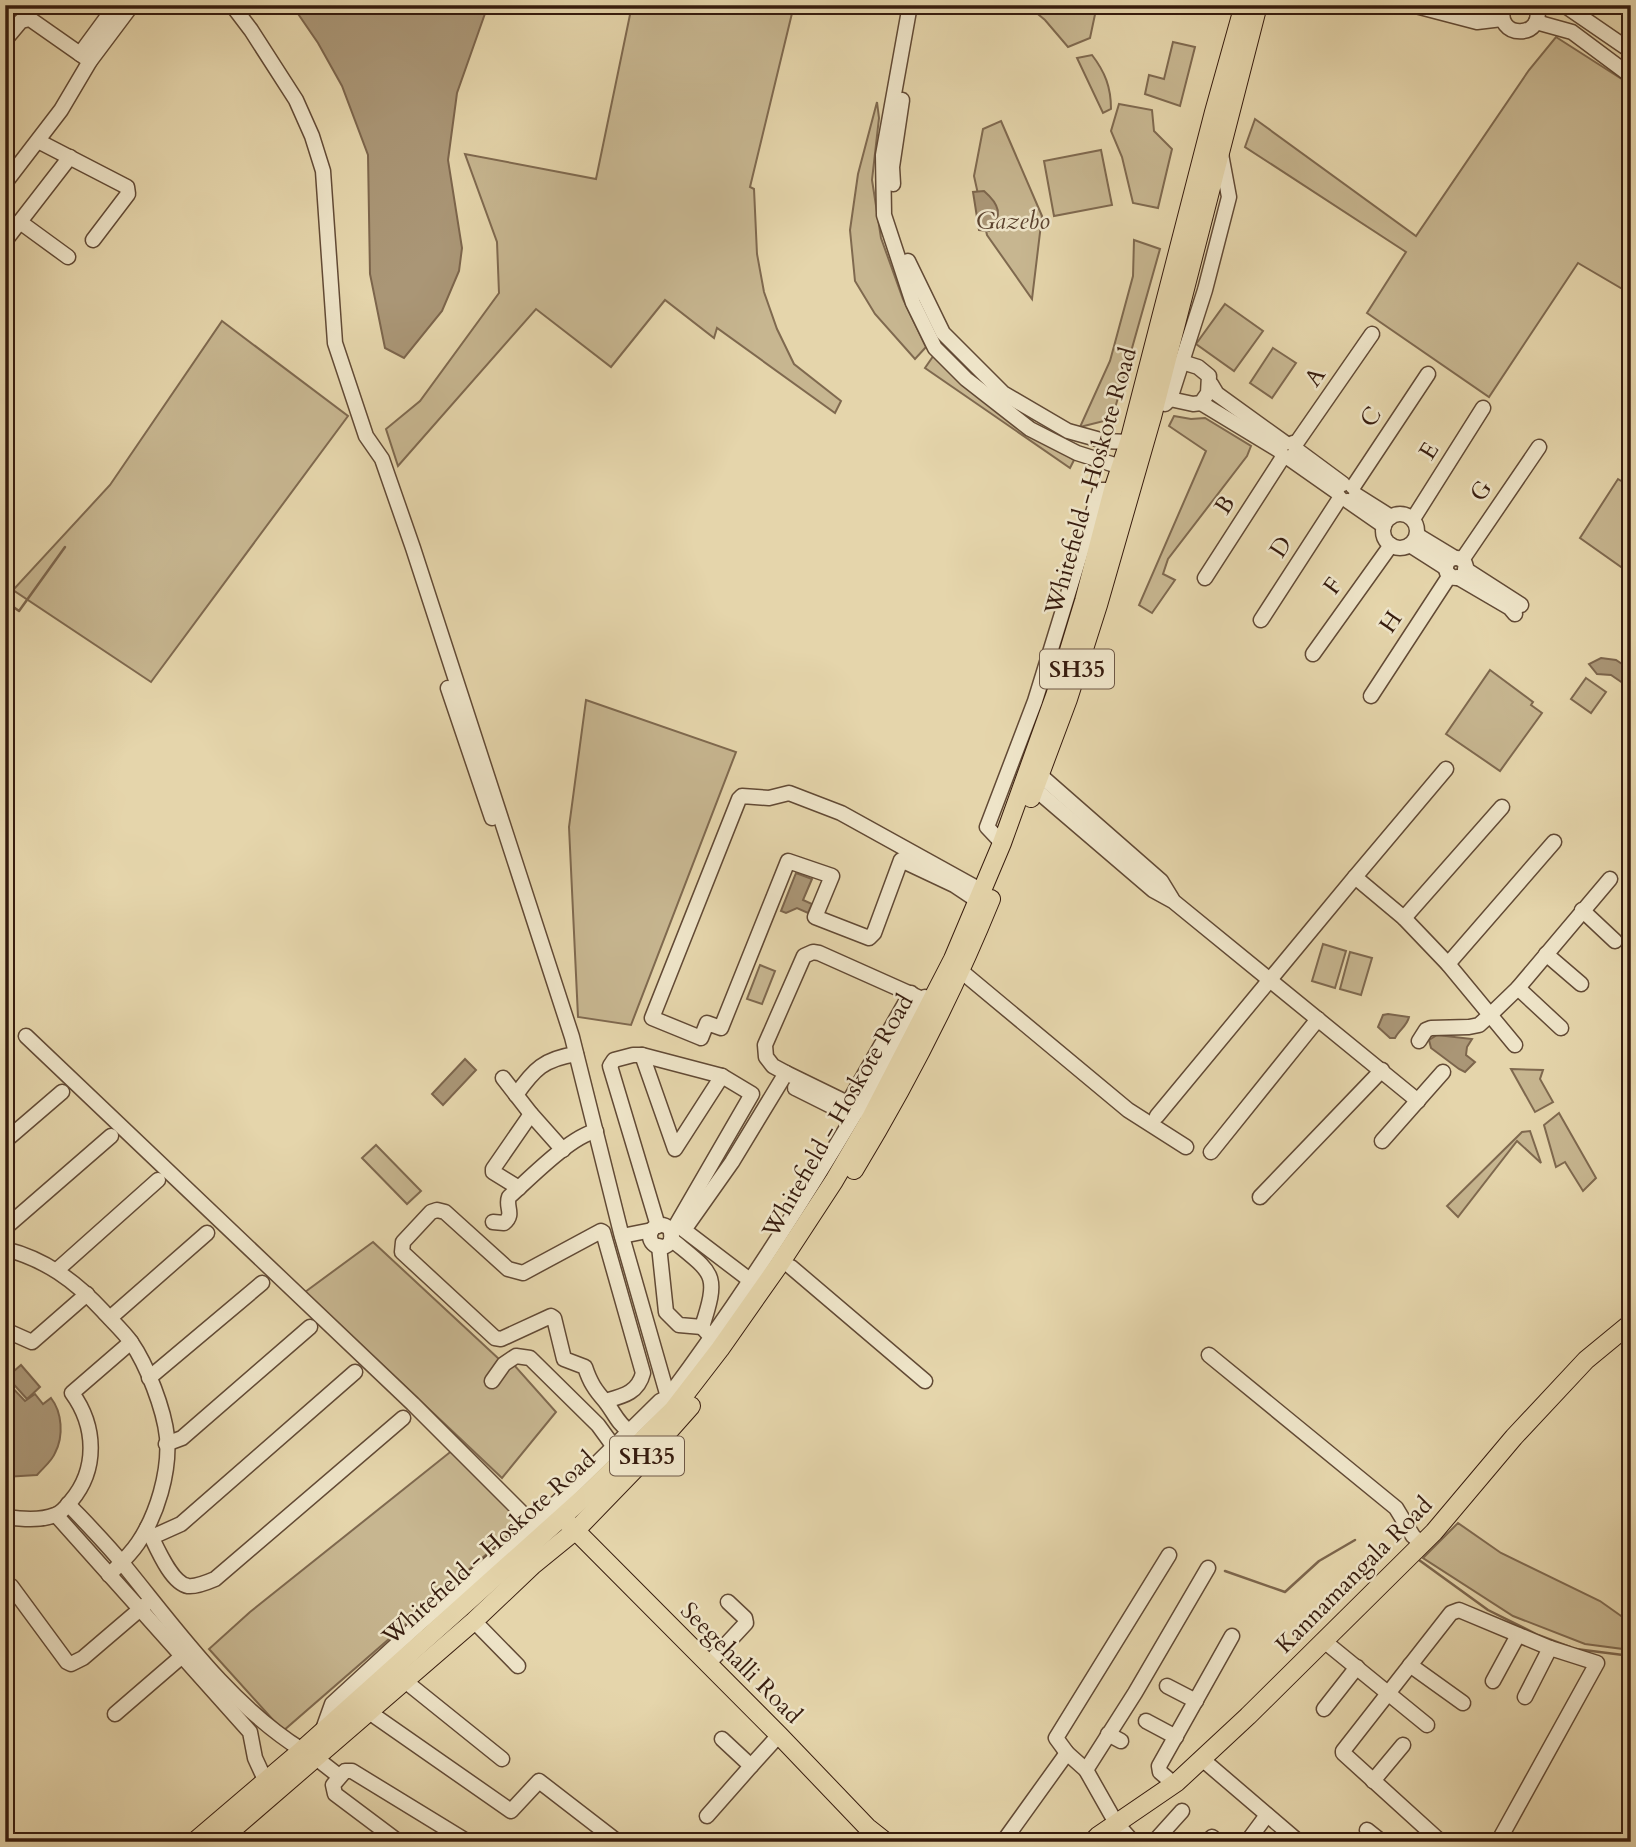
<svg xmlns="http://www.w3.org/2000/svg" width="1636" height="1847" font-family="Cardo,serif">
  <rect width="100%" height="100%" fill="#e5d5ab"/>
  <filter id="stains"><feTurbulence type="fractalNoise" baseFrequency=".00286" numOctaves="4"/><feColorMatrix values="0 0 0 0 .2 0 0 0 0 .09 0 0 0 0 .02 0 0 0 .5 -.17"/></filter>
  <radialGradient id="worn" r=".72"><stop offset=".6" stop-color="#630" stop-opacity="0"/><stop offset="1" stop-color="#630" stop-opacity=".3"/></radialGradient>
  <g fill="#c7b690" stroke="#7f694f" stroke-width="2">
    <polygon points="632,5 794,5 750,187 754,189 757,254 764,292 777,329 794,364 841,401 835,413 717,328 714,338 665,300 611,367 536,309 398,466 386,429 420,401 499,293 497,242 465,154 596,179"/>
    <polygon points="1027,5 1097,5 1090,38 1068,47 1045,20"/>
    <polygon points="1556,37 1631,85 1631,294 1578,263 1489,397 1367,313 1406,252 1245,147 1255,119 1416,236 1529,70"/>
    <polygon points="1173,42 1195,47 1180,106 1145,94 1149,75 1164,79"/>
    <path d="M1092,55C1105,72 1111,87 1111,109L1103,113L1077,58Z"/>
    <polygon points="877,102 879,118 872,180 881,238 903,299 926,347 915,359 875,314 855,281 850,230 858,174"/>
    <polygon points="1119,104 1152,110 1154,131 1172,149 1158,208 1133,203 1122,157 1111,131"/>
    <polygon points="1001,121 1042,216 1032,299 987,235 974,176 983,129"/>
    <polygon points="1101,150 1112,205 1054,216 1044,161"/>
    <polygon points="1134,240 1160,249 1112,419 1080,427 1110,361 1133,276"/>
    <polygon points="1225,304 1263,331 1234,371 1196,344"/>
    <polygon points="222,321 348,416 151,682 13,590 110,485"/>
    <polygon points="1273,348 1296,363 1272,398 1250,383"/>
    <polygon points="936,352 1012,419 1074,460 1070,468 925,368"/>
    <polygon points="1174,416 1191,419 1205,418 1251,446 1247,456 1168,559 1163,574 1175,580 1152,613 1139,605 1206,451 1169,426"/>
    <polygon points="1618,479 1631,487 1631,574 1580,538"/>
    <polygon points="1490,670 1533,702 1531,705 1542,713 1500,771 1446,734"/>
    <polygon points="1586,678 1606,692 1591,713 1571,699"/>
    <polygon points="586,700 736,752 631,1025 578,1017 569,827"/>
    <polygon points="1323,944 1346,951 1335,988 1312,981"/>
    <polygon points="1350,952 1372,958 1361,995 1340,989"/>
    <polygon points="760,965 775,971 762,1004 747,999"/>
    <polygon points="1511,1069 1543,1070 1540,1079 1553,1102 1535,1112"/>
    <polygon points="1559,1113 1596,1178 1583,1191 1565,1162 1556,1167 1544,1125"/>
    <polygon points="1530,1131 1541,1163 1517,1141 1458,1217 1447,1206 1522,1132"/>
    <polygon points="376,1145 421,1191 407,1204 362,1158"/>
    <polygon points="373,1242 500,1360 506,1356 556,1412 502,1478 305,1292"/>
    <polygon points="454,1449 526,1520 283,1731 209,1649 250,1612"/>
    <polygon points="1458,1523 1501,1553 1600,1601 1631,1623 1631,1650 1585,1644 1513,1616 1423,1558"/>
  </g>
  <g fill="#aa9676" stroke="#7c654c" stroke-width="2">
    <polygon points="292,5 488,5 457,93 448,160 462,248 459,271 442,311 404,358 385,348 370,274 368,155 342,86 318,43"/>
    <path d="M984,191C999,204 1004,216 989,231L979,230L973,192Z"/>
    <polygon points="1601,658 1616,660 1631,670 1630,688 1611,675 1597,674 1589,664"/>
    <polygon points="796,873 812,879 803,900 812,904 808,913 797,908 786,913 781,911"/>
    <path d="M1388,1014L1409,1017C1407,1026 1399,1030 1395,1038H1390L1378,1027L1383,1015Z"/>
    <polygon points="1437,1035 1472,1039 1467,1047 1466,1055 1475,1062 1465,1072 1459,1069 1431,1048 1429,1040"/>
    <polygon points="465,1059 476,1070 443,1105 432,1094"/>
    <polygon points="21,1365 40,1387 27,1399 7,1377"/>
    <path d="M5,1380L25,1401L35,1394L43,1404L51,1398C62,1412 64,1436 55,1453C52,1461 43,1468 37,1475L5,1477Z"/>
  </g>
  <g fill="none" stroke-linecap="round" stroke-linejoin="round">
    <g stroke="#7c654c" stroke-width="2.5">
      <polyline points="5,601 19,611 65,547"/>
      <polyline points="1419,1560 1488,1610 1538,1635 1570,1647"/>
      <polyline points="1225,1571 1285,1592 1319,1561 1355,1540"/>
      <polyline points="1576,1649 1631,1656"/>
    </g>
    <g stroke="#624a35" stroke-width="17">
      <g id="minor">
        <polyline points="232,5 251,30 296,100 312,136 323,171 335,343 366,436 382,459 413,548 572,1037 621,1233 668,1397 673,1410 678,1417"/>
        <polyline points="910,5 883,155 884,215 913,303 935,348 966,379 1030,429 1077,453 1121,467"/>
        <polyline points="1412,5 1477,22 1502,19"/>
        <path d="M1504,5C1492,40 1548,40 1536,5"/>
        <polyline points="1564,5 1631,51"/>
        <polyline points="1536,22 1572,32 1631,76"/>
        <polyline points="5,40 21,21 30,19 90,61"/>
        <polyline points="80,54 116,5"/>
        <polyline points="38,141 127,187 128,194 93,240"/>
        <polyline points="5,183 61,110 90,61 132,5"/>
        <polyline points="893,184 892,167 902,100"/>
        <polyline points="20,222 68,257"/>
        <polyline points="5,241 70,157"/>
        <polyline points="908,261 943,333 1003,393 1068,431 1104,441 1129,442"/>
        <polyline points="1211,384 1217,394 1285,443"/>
        <polyline points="1170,399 1205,290 1229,197 1221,154"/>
        <polyline points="1201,403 1280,451 1283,457 1292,458 1297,450"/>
        <polyline points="1165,404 1170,399 1193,404 1201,403 1208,393 1209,376 1198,367 1182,362"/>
        <polyline points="1293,443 1297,450 1343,484"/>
        <polyline points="1295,445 1372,334"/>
        <polyline points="1290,459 1337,492"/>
        <polyline points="1353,487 1428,374"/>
        <polyline points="1356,495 1391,517"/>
        <polyline points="1348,501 1384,526"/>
        <circle cx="1400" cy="531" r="17"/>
        <polyline points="1413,519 1483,408"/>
        <polyline points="1417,535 1455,558"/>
        <polyline points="1410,545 1446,568"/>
        <circle cx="1456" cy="568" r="10"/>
        <polyline points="1462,560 1539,447"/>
        <polyline points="1465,569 1521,605"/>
        <polyline points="1457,577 1510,608 1515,614"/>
        <polyline points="1205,578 1283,457"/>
        <polyline points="1261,620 1340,498"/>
        <polyline points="1313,654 1391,545"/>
        <polyline points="448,688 492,818"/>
        <polyline points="1371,696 1450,575"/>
        <polyline points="1446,769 1355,877 1404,918 1448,964 1515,1045"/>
        <polyline points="1040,775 1161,881 1172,899"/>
        <polyline points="1035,789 1153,890 1173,901 1418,1101"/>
        <polyline points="1002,843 987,827 1035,701 1100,490 1113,490"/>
        <polyline points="978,901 954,885 901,860 874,933 869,938 815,917 832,876 788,861 721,1028 707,1023 701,1038 652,1018 739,799 742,796 769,798 789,793 841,813 982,891"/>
        <polyline points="1582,910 1615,941"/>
        <polyline points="1404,918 1502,807"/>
        <polyline points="1546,954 1581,984"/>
        <polyline points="1448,964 1554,842"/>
        <polyline points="961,971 1128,1110 1186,1147"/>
        <polyline points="1518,988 1561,1028"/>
        <polyline points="26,1036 413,1404 534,1525"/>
        <polyline points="1419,1041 1426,1030 1431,1028 1469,1027 1479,1025 1490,1015 1518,988 1610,879"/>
        <polyline points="642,1055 675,1149 722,1076"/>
        <polyline points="503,1078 531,1114 563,1150"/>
        <polyline points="795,1088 849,1115"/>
        <path d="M516,1095C534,1069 544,1059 576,1054"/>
        <polyline points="843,1112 911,993"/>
        <polyline points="868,1113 786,1073 773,1066 766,1057 765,1045 804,956 813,952 819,953 922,999"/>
        <polyline points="1157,1116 1355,877"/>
        <polyline points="5,1141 62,1092"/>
        <polyline points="1382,1141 1443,1072"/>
        <polyline points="1211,1152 1318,1019"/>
        <polyline points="519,1188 493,1172 493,1169 531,1114"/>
        <polyline points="1260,1197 1382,1070"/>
        <path d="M493,1222L504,1223C515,1214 505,1207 509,1197C529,1179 571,1136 596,1131"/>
        <circle cx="661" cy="1236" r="11"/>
        <polyline points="658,1226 610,1066 614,1060 633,1055 642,1055 722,1076 752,1094 671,1234"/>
        <polyline points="5,1228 111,1136"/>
        <polyline points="622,1236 652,1230"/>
        <path d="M671,1239C713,1274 720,1272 702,1327L712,1338"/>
        <polyline points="659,1246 666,1312 679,1325 702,1327"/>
        <path d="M5,1249C45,1259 75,1281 103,1311C112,1321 123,1331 131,1342C147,1365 164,1409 167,1437C170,1472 157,1515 138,1543C130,1555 119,1565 109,1575"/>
        <polyline points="791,1267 925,1381"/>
        <polyline points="57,1270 158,1180"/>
        <polyline points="751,1281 684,1230 732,1162 786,1073"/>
        <polyline points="110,1318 207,1233"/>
        <polyline points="5,1330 32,1342 87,1294"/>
        <polyline points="1209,1355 1396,1508 1413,1536 1422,1544"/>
        <polyline points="149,1378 262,1283"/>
        <polyline points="492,1381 504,1364 516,1356 530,1358 598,1425 614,1447"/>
        <path d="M605,1401C623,1396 638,1393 643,1373L603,1232L601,1231L523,1273L508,1269L445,1212L437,1210L431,1212L403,1242L402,1252L495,1338L501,1339L551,1316L554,1318L564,1359L585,1367C590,1382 595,1390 605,1401C614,1412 617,1423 630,1432"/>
        <polyline points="166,1444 182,1438 310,1327"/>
        <path d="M68,1504C87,1524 106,1543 123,1564C177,1630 229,1704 302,1750"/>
        <polyline points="56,1515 250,1732 255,1758 266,1782"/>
        <path d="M5,1517C21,1519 40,1521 55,1515C62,1513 67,1506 71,1501C98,1469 96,1426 72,1393L131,1342"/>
        <path d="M147,1528C155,1543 170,1583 188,1586C196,1587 208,1582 215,1579L403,1418"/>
        <polyline points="152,1537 181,1524 355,1372"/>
        <polyline points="5,1584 11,1586 67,1662 71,1664 83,1658 145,1605"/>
        <polyline points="474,1621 518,1666"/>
        <polyline points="1324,1641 1427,1725"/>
        <polyline points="708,1664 746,1623 745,1618 728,1602"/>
        <polyline points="1410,1665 1463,1703"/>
        <polyline points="405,1681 502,1759"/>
        <polyline points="1493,1681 1518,1635"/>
        <polyline points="1167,1686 1196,1701"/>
        <polyline points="1525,1697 1550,1648"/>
        <polyline points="1324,1709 1357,1667"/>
        <polyline points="369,1712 511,1811 539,1781 618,1842"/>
        <polyline points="115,1714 188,1651"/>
        <polyline points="1146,1721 1176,1737"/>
        <path d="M322,1732L332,1704L418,1625L534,1525L660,1401L668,1397C762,1271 844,1137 921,1000L925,997L934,999"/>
        <polyline points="1108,1734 1121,1741"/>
        <polyline points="316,1758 339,1776"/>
        <polyline points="1202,1759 1299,1842"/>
        <polyline points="751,1766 779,1735"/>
        <polyline points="1086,1770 1135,1693 1208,1568"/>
        <polyline points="1373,1781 1403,1745"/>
        <polyline points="1174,1784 1160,1772 1159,1766 1232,1636"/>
        <polyline points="707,1816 751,1766 722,1739"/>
        <polyline points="1367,1830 1382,1842"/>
        <polyline points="1212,1837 1218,1842"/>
        <polyline points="399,1842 335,1794 333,1785 345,1771 352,1771 468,1842"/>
        <polyline points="1003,1842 1067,1753"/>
        <polyline points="1133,1842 1116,1823 1086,1770 1067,1753 1056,1738 1169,1555"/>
        <polyline points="1154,1842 1182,1811"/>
        <polyline points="1247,1842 1267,1815"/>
        <polyline points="1441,1842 1343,1753 1343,1751 1451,1613 1459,1610 1550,1648 1597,1663 1498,1842"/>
      </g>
    </g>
    <g stroke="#371c0e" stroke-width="20">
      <g id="major">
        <polyline points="1031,798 1068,699 1098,605 1152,417 1258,5"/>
        <path d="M854,1170C908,1081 952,995 991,899"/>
        <polyline points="567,1522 779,1735 867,1827 886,1842"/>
        <polyline points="194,1842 302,1750 590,1492 673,1410 720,1349 779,1265 834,1181 872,1116 953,959 1002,843 1056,693 1084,601 1113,490 1129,442 1214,112 1244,5"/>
        <polyline points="218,1842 474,1621 533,1565 576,1530 636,1468 691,1406"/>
        <polyline points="1092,1842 1098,1836 1177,1782 1248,1716 1434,1532 1514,1437 1586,1360 1631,1323"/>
      </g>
    </g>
    <use href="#minor" stroke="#eee4c8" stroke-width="14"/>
    <use href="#major" stroke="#e5d5ab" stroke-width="18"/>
  </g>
  <g text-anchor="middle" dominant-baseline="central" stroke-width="5" stroke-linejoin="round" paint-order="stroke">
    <g fill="#eee4c8" stroke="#6e5846" stroke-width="2">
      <rect x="1040" y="649.5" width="74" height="39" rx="5"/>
      <rect x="610" y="1436.5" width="74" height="39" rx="5"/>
    </g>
    <g font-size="23" font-weight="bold" fill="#371c0e">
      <text x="1077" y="669">SH35</text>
      <text x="647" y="1456">SH35</text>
    </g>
    <g font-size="24" font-style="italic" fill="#5b422e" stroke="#eee4c8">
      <text x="1013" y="221">Gazebo</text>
    </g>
    <g font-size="24" fill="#371c0e" stroke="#eee4c8">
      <text transform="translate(1315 377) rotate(-56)">A</text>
      <text transform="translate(1371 417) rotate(-56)">C</text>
      <text transform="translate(1429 451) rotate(-58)">E</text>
      <text transform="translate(1091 481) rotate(-74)">Whitefield - Hoskote Road</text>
      <text transform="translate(1481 491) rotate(-55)">G</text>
      <text transform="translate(1225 505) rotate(-57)">B</text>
      <text transform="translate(1281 547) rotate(-57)">D</text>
      <text transform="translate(1333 586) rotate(-54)">F</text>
      <text transform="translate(1391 622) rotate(-56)">H</text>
      <text transform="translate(838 1116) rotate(-60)">Whitefield - Hoskote Road</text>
      <text transform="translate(489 1548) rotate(-42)">Whitefield - Hoskote Road</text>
      <text transform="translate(1354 1575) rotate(-45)">Kannamangala Road</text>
      <text transform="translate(741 1663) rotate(45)">Seegehalli Road</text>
    </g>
  </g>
  <rect width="1636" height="1847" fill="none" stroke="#e5d5ab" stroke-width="28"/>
  <rect x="7" y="7" width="1622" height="1833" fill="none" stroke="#371c0e" stroke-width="3.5"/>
  <rect x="14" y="14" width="1608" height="1819" fill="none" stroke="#371c0e" stroke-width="2"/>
  <rect width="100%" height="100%" filter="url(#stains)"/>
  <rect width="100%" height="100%" fill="url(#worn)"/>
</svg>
